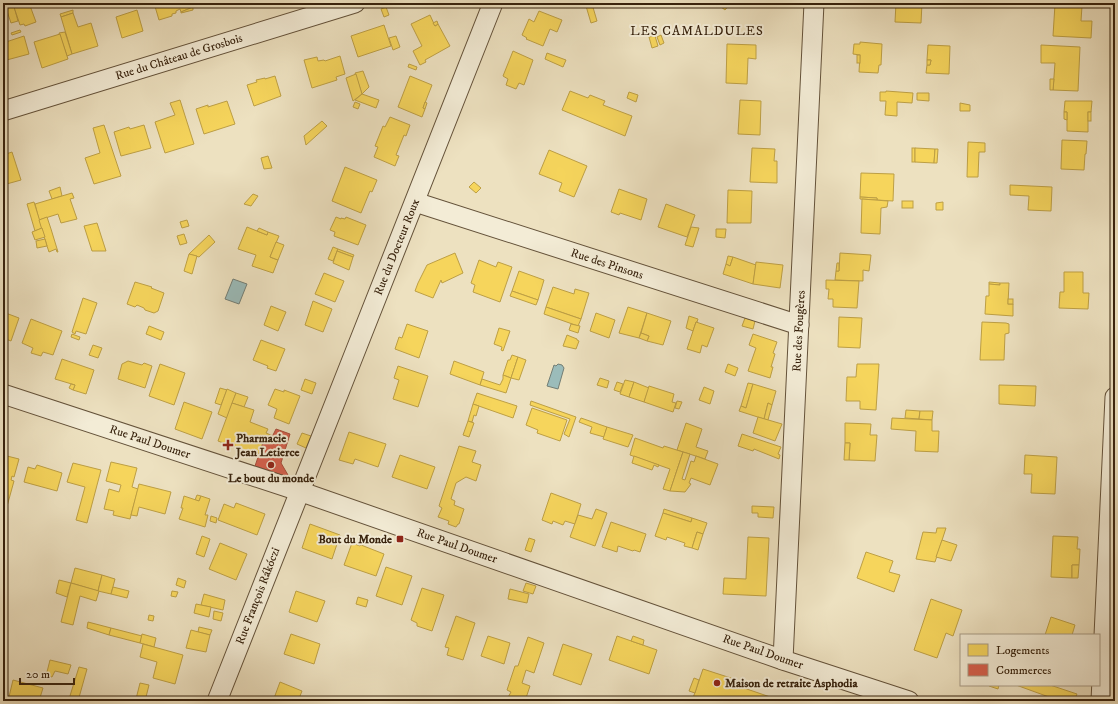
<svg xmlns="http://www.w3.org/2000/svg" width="1118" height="704" font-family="'IM FELL DW Pica',serif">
  <rect width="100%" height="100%" fill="#ede1c0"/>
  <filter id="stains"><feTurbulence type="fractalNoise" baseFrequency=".005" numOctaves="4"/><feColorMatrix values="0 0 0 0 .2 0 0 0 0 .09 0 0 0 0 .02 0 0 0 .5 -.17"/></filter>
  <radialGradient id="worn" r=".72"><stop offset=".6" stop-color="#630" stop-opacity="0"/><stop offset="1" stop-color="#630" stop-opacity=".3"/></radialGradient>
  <g fill="#9bbcba" stroke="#737e75">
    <polygon points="233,279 247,284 239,304 225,299"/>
    <polygon points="558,364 562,365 564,368 558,389 547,386 554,365 556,366"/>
  </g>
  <g fill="#f6d55c" stroke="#bd9f44">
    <polygon points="8,3 13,3 18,21 11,23 5,5"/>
    <polygon points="27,3 29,3 36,22 25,26 24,24 20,25 14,7"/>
    <polygon points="154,3 191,3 193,7 181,12 180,9 176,11 176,13 172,14 172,16 159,20"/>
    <polygon points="716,3 731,3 725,10"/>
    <polygon points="894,3 922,3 921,23 895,22 896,3"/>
    <polygon points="592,4 597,21 591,23 586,6"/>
    <polygon points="1055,4 1082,6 1081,21 1092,21 1091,38 1053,36"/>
    <polygon points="193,7 193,10 181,13 181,12"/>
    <polygon points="386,7 389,15 384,17 381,9"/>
    <polygon points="73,10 73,13 61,17 60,14"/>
    <polygon points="137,10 143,31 122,38 116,17"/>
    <polygon points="539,11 562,20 557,32 550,29 543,46 526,39 527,38 522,35 529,19 534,22"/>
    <polygon points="73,13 78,27 91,23 98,46 72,54 61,17"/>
    <polygon points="430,15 435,26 438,24 450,46 425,60 426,62 420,65 413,51 422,46 411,24"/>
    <polygon points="437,21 438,24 435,26 433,23"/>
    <polygon points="384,25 391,46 358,57 351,36"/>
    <polygon points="20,30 21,32 12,35 11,33"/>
    <polygon points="65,32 72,54 67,56 59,33"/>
    <polygon points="60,34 68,59 42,68 34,42"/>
    <polygon points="661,35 664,43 660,45 657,37"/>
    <polygon points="24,36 29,54 3,61 3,43"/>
    <polygon points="396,36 400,47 393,50 389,38"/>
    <polygon points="655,36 658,46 652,48 649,37"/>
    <polygon points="860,42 882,44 881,65 879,65 878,73 859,72 860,55 853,54 854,44 860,44"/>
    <polygon points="727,44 756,45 756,59 748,58 747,84 726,83"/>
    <polygon points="928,45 950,46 949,74 926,73 927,65 930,65 931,60 927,60"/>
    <polygon points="1041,45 1080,47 1078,91 1053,90 1055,63 1041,63"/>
    <polygon points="513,51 533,60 524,85 519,83 516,89 506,85 508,79 503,76"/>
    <polygon points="547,53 566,60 563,67 545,59"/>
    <rect x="857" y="55" width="3" height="8"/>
    <polygon points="340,56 345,74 336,77 337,80 312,88 304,60 317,57 318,61 324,60 325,61"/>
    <polygon points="927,60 931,60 930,65 927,65"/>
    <polygon points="409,64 417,67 416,70 408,67"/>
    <polygon points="363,71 369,87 362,94 355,73"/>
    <polygon points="356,74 362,94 353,101 346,78"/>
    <polygon points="275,76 281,96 254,106 247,85 257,82 256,80 265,78 265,79"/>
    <polygon points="410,76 432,85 423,108 425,109 422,117 398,107"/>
    <polygon points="1050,79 1054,79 1053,90 1050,90"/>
    <polygon points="570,91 588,98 590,95 605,101 603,105 632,116 625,136 562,110"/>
    <polygon points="886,91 913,93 912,103 897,102 897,116 885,115 886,101 880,101 880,92 886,92"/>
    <polygon points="629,92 638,95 636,102 627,98"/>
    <polygon points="917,93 929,93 929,101 917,100"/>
    <polygon points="362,94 379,100 376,108 355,100"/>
    <polygon points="180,100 194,144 165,153 155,122 175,115 170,103"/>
    <polygon points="740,100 761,101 760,135 738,134"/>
    <polygon points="227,101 235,124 204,134 196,109 208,105 208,107"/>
    <polygon points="1065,101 1092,101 1091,112 1088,112 1088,132 1067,131 1067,112 1064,112"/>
    <polygon points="355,102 360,104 358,109 353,107"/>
    <polygon points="425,102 427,103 425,109 423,108"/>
    <polygon points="960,103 970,105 970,111 960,111"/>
    <polygon points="1064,112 1067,112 1067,120 1064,119"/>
    <rect x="1088" y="112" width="3" height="9"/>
    <polygon points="390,117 410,125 406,136 404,135 396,155 399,156 395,166 374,157 378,147 375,146 383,126 385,127"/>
    <polygon points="322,121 327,126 306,145 304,136"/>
    <polygon points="104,125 121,176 94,184 85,158 100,153 93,128"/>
    <polygon points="144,125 151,148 121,156 114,132 129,127 130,129"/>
    <polygon points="1062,140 1087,141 1086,154 1085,154 1084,170 1061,169"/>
    <polygon points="968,142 985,143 985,152 979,152 978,177 967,177"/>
    <polygon points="752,148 775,149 774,161 777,161 777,183 750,182"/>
    <rect x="912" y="148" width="3" height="14"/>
    <polygon points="915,148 935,149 934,163 915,162"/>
    <polygon points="935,149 938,149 937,163 934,163"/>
    <polygon points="549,150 587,166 574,197 559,191 562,183 539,174"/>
    <polygon points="12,152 21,180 3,185 3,155"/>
    <polygon points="268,156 272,168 264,169 261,158"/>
    <polygon points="345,167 377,180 372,192 370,191 361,213 332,201"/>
    <polygon points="861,173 894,174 893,201 877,200 877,198 860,197"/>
    <polygon points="474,182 481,188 476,193 469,187"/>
    <polygon points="1010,185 1052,187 1051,211 1028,210 1029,196 1010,195"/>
    <polygon points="60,187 62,196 52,199 49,191"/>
    <polygon points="619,189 647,199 641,220 620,213 619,215 611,212"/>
    <polygon points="728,190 752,191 751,223 727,223"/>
    <polygon points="72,193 74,198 70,199 77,219 61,223 58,214 39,220 35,204"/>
    <polygon points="253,194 258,196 251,206 244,204"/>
    <polygon points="860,197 877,198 877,200 860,199"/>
    <polygon points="862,199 888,201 887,207 881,208 880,234 861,233"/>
    <rect x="902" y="201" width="11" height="7"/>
    <polygon points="34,202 42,228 35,231 27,204"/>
    <polygon points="943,202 943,210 936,210 936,203"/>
    <polygon points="666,204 695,215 687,237 658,227"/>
    <polygon points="47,217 51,229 58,252 57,252 56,249 49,252 47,246 39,220"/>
    <polygon points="336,217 341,219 341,218 345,219 346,217 366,225 358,245 334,236 335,232 330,230"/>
    <polygon points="187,220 189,226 182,228 180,222"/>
    <polygon points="97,223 106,251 92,251 84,226"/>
    <polygon points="247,227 267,235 268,232 279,236 270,257 278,260 273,273 252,266 256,255 238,249"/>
    <polygon points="691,227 699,228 693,247 685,245"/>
    <polygon points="42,228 45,237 35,240 32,232"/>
    <polygon points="259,228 268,232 267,235 257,231"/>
    <polygon points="716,229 726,229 725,238 716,237"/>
    <polygon points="184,234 187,243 180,245 177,236"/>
    <polygon points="209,235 215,242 199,257 189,254"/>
    <polygon points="45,239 47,246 37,248 36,241"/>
    <polygon points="276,242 284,245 278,260 270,257"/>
    <polygon points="333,247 338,249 333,261 328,259"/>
    <polygon points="338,249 354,255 353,257 337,251"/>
    <polygon points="337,251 353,257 349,270 333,263"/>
    <polygon points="455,253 463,273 442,283 441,280 433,298 415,291 418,283 427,265"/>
    <polygon points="840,253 871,255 869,271 863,270 863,281 835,280 836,271 839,271"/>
    <polygon points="189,254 197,256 192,274 184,271"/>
    <polygon points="728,256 733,257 730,266 726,264"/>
    <polygon points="733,257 756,265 753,284 723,274 726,264 730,266"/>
    <polygon points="479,260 496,267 498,262 512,267 500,302 473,292 475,285 471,283"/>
    <polygon points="756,262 783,265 780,288 753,284"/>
    <polygon points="837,263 839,263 839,271 836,271"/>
    <polygon points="519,271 544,280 538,300 512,291"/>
    <polygon points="1064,272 1083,272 1083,293 1089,293 1088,309 1059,308 1060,292 1064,292"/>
    <polygon points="324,273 344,281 335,302 315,294"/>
    <polygon points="826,280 859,281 857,308 833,307 833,299 828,299 829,289 826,289"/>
    <polygon points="135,282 152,287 151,288 164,293 158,311 154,313 145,310 144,308 137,305 135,307 127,304"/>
    <polygon points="989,282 1000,283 1000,285 989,284"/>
    <polygon points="1000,283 1009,283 1008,304 1013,304 1013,316 985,314 986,296 989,296 989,284 1000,285"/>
    <polygon points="553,287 574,294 575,289 589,293 581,319 546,307"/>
    <polygon points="512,291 538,300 536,305 510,296"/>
    <polygon points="83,298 97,303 86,334 76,331 75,334 72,332"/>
    <rect x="1008" y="299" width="5" height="5"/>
    <polygon points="313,301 332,309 323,332 305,325"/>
    <polygon points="271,306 286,312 278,331 264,325"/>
    <polygon points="546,307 581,319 578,326 544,314"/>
    <polygon points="628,307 647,313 639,338 619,333"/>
    <polygon points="3,312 19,318 11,341 3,338"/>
    <polygon points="596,313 615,320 609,338 590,331"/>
    <polygon points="647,313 671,321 663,345 647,341 649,336 641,333"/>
    <polygon points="689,316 698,319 697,322 696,322 693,331 686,328"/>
    <polygon points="839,317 862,318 860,348 838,347"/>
    <polygon points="745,318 755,321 753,329 742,326"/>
    <polygon points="31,319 62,331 53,355 43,352 41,356 31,353 33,348 22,343"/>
    <polygon points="696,322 714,328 707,347 702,345 700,353 687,349"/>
    <polygon points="982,322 1006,323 1009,324 1009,333 1005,334 1004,360 980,360"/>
    <polygon points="407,324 428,331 419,358 395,349 399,337 402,338"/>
    <polygon points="571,324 580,326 578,333 569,330"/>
    <polygon points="149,326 164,332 161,340 146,334"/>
    <polygon points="499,328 510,331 503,351 501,350 502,347 494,344"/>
    <polygon points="641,333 649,336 647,341 639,338"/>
    <polygon points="72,334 80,337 79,340 71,337"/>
    <polygon points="753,334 777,342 773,353 775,354 771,367 773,367 770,378 748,371 756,348 749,345"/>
    <polygon points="567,335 577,339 577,340 579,341 576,349 563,346"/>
    <polygon points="261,340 285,349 276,371 267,368 268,366 253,360"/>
    <polygon points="93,345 102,348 98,358 89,355"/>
    <polygon points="512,355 518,357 511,378 503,375 508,360 510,360"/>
    <polygon points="518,357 526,360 519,380 511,378"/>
    <polygon points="62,359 94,370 86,394 73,390 75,385 55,379"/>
    <polygon points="128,361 142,365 144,363 152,366 145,388 118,379 122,364"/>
    <polygon points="454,361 484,372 480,385 450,374"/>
    <polygon points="160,364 185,373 174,405 149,396"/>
    <polygon points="728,364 738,368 735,376 725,372"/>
    <polygon points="857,364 879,364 876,410 860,409 860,401 846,401 847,377 856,377"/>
    <polygon points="398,366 428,376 418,407 393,399 399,380 394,378"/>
    <polygon points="503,375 511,378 506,393 480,385 482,379 500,385 503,379"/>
    <polygon points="600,378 609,381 607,388 597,385"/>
    <polygon points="305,379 316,383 312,394 301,390"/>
    <polygon points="625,380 634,382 629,397 620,394"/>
    <polygon points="617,382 623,384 620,392 614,390"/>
    <polygon points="634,382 649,388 644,402 629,397"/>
    <polygon points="748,383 753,384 746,408 741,406"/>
    <polygon points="71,384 75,385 73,390 69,388"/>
    <polygon points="753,384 776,391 772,405 768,403 764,419 739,411 741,406 746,408"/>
    <polygon points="999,385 1036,386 1035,406 999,404"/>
    <polygon points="649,386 674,394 672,402 676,403 673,412 644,402"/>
    <polygon points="704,387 714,391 710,404 699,400"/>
    <polygon points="220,388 227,390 221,405 215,403"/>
    <polygon points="227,389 236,393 227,418 218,414"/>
    <polygon points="275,389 284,392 284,390 300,396 289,424 274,418 277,409 268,405"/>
    <polygon points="236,393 248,397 244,407 232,403"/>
    <polygon points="477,393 517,406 513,418 473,404"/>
    <polygon points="531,401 576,417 569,437 564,434 570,419 530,405"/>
    <polygon points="677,401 682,402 679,409 675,408"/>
    <polygon points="184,402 212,412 202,439 175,429"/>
    <polygon points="232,403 254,410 250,422 268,429 266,433 273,436 271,439 265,437 258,456 218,441"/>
    <polygon points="768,403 772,405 768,420 764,419"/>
    <polygon points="473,404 479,406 476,416 474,415 472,422 468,421"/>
    <polygon points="532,408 567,420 560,441 537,433 538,430 526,425"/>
    <polygon points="906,410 920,411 919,419 905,418"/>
    <polygon points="920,411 933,411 932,420 919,419"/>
    <polygon points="758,417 782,424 775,441 753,433"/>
    <polygon points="581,418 607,427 604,437 590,433 592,427 579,422"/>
    <polygon points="892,418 932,420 932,431 939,431 938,452 915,451 916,431 891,429"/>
    <polygon points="468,421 474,423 469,437 463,435"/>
    <polygon points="686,423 702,429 696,447 708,451 705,459 677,450"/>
    <polygon points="845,423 871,424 870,435 877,435 875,461 849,460 850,443 845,443"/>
    <polygon points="607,427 633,435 628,447 603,439"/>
    <polygon points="349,432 386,444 378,467 355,459 353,464 339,460"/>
    <polygon points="302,433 311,436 306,448 297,444"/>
    <polygon points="742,434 781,447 778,454 780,455 779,459 754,449 753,451 738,446"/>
    <polygon points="635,438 663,448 664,446 683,452 670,491 663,489 670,469 630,455"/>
    <polygon points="845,443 850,443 849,460 844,460"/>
    <polygon points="459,446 476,451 472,462 481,465 476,481 466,477 456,483 451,499 455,501 454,505 464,509 459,524 458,524 456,527 448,524 449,521 438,517 442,508 439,506"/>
    <polygon points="683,452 690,454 682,479 685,480 691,461 694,462 696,456 718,464 710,485 691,478 689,483 691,484 685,492 670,491"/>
    <polygon points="3,455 19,459 14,477 12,476 11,480 14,481 6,510 3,509"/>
    <polygon points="400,455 435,467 427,489 392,477"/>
    <polygon points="1025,455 1057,457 1055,494 1031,493 1032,474 1024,474"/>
    <polygon points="634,456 659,465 658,467 654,465 652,470 632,463"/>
    <polygon points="111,462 137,468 132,487 138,489 130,519 113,515 114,511 104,509 109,489 119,492 121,485 106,481"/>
    <polygon points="73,463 101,470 87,523 76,520 85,487 67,482"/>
    <polygon points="37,465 62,473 57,491 24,482 28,467 35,469"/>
    <polygon points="139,484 171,492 165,514 139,507 137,516 131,515"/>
    <polygon points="551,493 581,504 575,524 565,521 563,525 553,521 552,524 542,520"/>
    <polygon points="197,495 201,496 199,501 195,500"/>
    <polygon points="184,496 199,501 201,496 210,499 205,515 208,515 205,527 179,519 183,508 181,508"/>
    <polygon points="236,503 265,514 257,535 218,520 224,504 234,508"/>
    <polygon points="752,506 774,507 773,518 758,517 758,513 752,513"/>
    <polygon points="596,509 607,513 595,546 570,537 578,515 592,519"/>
    <polygon points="664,509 692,518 691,522 663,513"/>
    <polygon points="663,513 691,522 692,518 707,523 703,534 697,532 692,548 684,546 685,543 667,537 666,540 655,536"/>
    <polygon points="211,516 217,518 216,523 210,521"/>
    <polygon points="611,522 646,534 640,552 634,550 633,551 618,546 617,552 602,547"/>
    <polygon points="310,524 340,535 332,559 302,548"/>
    <polygon points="937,528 946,528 935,562 916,559 923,532 936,533"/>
    <polygon points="697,532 703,534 698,550 692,548"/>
    <polygon points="202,536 210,539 204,557 196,554"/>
    <polygon points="1053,536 1078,537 1077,549 1080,549 1079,565 1072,565 1072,578 1051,577"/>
    <polygon points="748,537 769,538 766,596 723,594 724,578 746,579"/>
    <polygon points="529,538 535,540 531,552 525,550"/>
    <polygon points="942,540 957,545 951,561 936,557"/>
    <polygon points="220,543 247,554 236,580 209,569"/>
    <polygon points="352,543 360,546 361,545 384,554 376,576 344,565"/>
    <polygon points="866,552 893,561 889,572 900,575 894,592 857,578"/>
    <polygon points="1072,565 1079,565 1078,578 1072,578"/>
    <polygon points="386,567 412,576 402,605 376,596"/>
    <polygon points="75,568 102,575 98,591 71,583"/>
    <polygon points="102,575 115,579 111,594 98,591"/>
    <polygon points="178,578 186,581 184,588 176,585"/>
    <polygon points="59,580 71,583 67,597 56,593"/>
    <polygon points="71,583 99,591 96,601 80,596 73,625 61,622"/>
    <polygon points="526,583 536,586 533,594 523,591"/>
    <polygon points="113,587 129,591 127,598 111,594"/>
    <polygon points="422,588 444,595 432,631 417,626 417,623 411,620"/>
    <polygon points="510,589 529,594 527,603 508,599"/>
    <polygon points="172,591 178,592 176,597 171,596"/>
    <polygon points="296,591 325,601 317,622 289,612"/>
    <polygon points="204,594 225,600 223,610 201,605"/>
    <polygon points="358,597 368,600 366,607 356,604"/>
    <polygon points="931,599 962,610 953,636 946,633 937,658 914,650"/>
    <polygon points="196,604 211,607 209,617 194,613"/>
    <polygon points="214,611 223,613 221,621 213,619"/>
    <polygon points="149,615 154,616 153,621 148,620"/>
    <polygon points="456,616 475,623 463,660 447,655 449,648 445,647"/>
    <polygon points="1051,617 1075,625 1072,635 1045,635"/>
    <polygon points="88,622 111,628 109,635 87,628"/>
    <polygon points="199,627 212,630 210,635 198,632"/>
    <polygon points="111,628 142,636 140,643 109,635"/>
    <polygon points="191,630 210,635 206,652 186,648"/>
    <polygon points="142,634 156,638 154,647 140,643"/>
    <polygon points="291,634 320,644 314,664 284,654"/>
    <polygon points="488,636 510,643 504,664 481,656"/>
    <polygon points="617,636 657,650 649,674 609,660"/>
    <polygon points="633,636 644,640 643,645 631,641"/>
    <polygon points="528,637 544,643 534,673 526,670 522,683 530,686 525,701 506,701 511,692 507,690 515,666 518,666"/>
    <polygon points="143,644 183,655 175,684 153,678 157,662 140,657"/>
    <polygon points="563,644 592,654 581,685 553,675"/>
    <polygon points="50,660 71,665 68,674 55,671 52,677 46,676"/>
    <polygon points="79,667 87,669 78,701 77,701 69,699"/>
    <polygon points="703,669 737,680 735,685 782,701 782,698 791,701 692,701"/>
    <polygon points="694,678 699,680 695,693 689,691"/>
    <polygon points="13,680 43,688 39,701 8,701"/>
    <polygon points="280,682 302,691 298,701 273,701"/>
    <polygon points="140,683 149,685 145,701 136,699"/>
    <polygon points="989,685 999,685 998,689 989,686"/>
    <polygon points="1016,685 1050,685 1077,694 1074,701 1060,701"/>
  </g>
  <polygon fill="#d6604d" stroke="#a64d3a" points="276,429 290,434 281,463 288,475 285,476 255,466 265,437 271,439"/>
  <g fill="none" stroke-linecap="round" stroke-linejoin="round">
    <g stroke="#64523a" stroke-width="21">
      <g id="minor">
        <polyline points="3,111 355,3"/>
        <polyline points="415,202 799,325"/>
        <polyline points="3,394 299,491 783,660 909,701"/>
        <polyline points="783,660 814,3"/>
        <path d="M217,701C308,468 402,236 493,3"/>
        <polyline points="1101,701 1115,397"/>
      </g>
    </g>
    <use href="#minor" stroke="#f3ecd6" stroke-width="19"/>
  </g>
  <g fill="#8f2418" stroke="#f3ecd6" stroke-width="1.5">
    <path d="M226 439h4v4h4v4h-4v4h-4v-4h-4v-4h4z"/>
    <circle cx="271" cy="465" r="4"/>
    <rect x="396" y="535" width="8" height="8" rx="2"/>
    <circle cx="717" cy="683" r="4"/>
  </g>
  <g text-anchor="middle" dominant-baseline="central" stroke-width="4" stroke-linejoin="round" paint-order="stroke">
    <g font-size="12" fill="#37220d" stroke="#f3ecd6">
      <text transform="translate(179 57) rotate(-17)">Rue du Château de Grosbois</text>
      <text transform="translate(397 247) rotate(-68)">Rue du Docteur Roux</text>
      <text transform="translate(607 264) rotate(18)">Rue des Pinsons</text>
      <text transform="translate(799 331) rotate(-87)">Rue des Fougères</text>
      <text transform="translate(150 442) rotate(18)">Rue Paul Doumer</text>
      <text transform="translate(457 546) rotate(19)">Rue Paul Doumer</text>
      <text transform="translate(258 596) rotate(-69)">Rue François Rákóczi</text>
      <text transform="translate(763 652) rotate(19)">Rue Paul Doumer</text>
    </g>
    <g font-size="12" font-weight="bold" fill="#37220d" stroke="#f3ecd6" text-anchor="start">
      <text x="236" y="438">Pharmacie<tspan x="236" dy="14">Jean Letierce</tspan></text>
      <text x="271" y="478" text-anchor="middle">Le bout du monde</text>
      <text x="392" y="539" text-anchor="end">Bout du Monde</text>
      <text x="725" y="683">Maison de retraite Asphodia</text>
    </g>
    <g font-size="13" letter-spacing="1" fill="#37220d" stroke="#f3ecd6">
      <text x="697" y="31">LES CAMALDULES</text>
    </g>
  </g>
  <rect width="1118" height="704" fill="none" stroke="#ede1c0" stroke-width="16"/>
  <rect x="4" y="4" width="1110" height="696" fill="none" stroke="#37220d" stroke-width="2"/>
  <rect x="8" y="8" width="1102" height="688" fill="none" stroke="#37220d"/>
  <rect x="960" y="634" width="140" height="52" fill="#f3ecd6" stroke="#a89b86"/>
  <rect x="968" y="644" width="20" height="12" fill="#f6d55c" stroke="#a89b86"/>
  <text x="996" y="654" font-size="12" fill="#37220d">Logements</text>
  <rect x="968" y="664" width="20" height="12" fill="#d6604d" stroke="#a89b86"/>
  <text x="996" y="674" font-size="12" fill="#37220d">Commerces</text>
  <path d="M20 678v6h54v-6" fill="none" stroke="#37220d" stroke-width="2"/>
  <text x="26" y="678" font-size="12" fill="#37220d" stroke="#f3ecd6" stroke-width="3" paint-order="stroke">20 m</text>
  <rect width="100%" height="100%" filter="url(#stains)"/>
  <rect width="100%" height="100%" fill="url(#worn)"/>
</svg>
